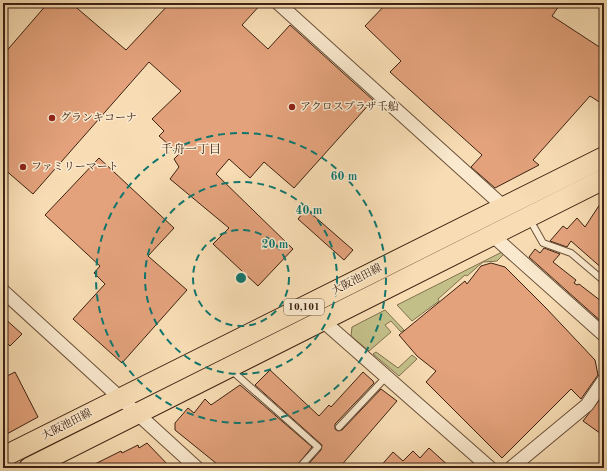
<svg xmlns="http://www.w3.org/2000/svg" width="607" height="471" font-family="'Old Standard TT','Noto Serif JP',serif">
  <rect width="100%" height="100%" fill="#f8ddb4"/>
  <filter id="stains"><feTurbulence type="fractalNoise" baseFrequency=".005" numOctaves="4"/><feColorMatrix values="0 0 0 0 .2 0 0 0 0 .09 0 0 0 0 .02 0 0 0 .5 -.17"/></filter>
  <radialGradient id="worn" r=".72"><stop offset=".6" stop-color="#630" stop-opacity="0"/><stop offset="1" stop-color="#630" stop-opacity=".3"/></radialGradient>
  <g fill="#c3bf89" stroke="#80704e">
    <polygon points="504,251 505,253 497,261 483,262 467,276 465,275 438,299 439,301 412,321 397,305"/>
    <polygon points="385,310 404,330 401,332 391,321 385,325 391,332 369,351 351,336 352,327"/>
    <polygon points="376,352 398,368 412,355 417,359 399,376 373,354"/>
  </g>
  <g fill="#e3a27c" stroke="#3d2212">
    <polygon points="48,3 71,3 126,50 170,3 262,3 242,25 268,49 290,25 373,100 294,188 264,162 250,178 229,159 216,174 293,249 258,286 213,244 229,228 170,179 179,167 174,159 179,154 159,136 164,131 152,119 181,91 149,62 33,194 3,168 3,55"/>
    <polygon points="387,3 561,3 552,16 604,50 604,105 590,96 533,160 539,165 495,188 471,167 482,155 390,72 401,61 365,26"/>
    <polygon points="99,158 174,228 148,256 187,290 122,363 73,319 105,284 94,273 100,266 45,215"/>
    <polygon points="604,198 604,270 571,241 567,247 550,241 563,226 567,229 577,218 585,227"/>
    <polygon points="306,209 353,250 344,260 298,219"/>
    <polygon points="544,248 560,254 553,262 576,280 574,283 577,285 579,284 601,301 599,304 604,308 604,324 529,257 535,249 540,253"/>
    <polygon points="491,263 505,267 546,308 595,360 598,375 581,399 571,389 502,458 426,382 436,371 417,356 399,335 465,281 467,284 481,266"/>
    <polygon points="3,317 22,334 10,346 3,339"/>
    <polygon points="270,370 319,416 329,405 331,407 363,372 373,381 374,383 335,424 335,429 338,431 342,430 381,389 397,401 339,468 305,468 321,450 322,445 255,385"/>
    <polygon points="15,372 38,417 3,436 3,378"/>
    <polygon points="240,385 312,447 295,468 222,468 175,430 175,423 188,408 194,413 205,399 211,405"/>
    <polygon points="604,394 604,436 583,421"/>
    <polygon points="147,443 171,468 87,468 121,451 122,453 138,445 139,448"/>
    <polygon points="429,448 451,468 379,468 393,452 403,461 413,451 420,458"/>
  </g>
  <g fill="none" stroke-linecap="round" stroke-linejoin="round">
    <g stroke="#6c513a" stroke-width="8">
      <g id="service">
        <polyline points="530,220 543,243 571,253 604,281"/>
        <polyline points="231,370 318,447 299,468"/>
        <polyline points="339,427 387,376"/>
      </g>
    </g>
    <g stroke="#6c513a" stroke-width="15">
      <g id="minor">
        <polyline points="278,3 504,207"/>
        <polyline points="492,235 604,335"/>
        <polyline points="3,291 197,468"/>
        <polyline points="323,321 490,468"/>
        <polyline points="511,468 587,405 604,380"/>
      </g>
    </g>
    <g stroke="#3d2212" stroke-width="22">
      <g id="primary">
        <polyline points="3,457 604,157"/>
        <polyline points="29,468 604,179"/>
      </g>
    </g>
    <use href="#service" stroke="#fae9ce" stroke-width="6"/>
    <use href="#minor" stroke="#fae9ce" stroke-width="13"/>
    <use href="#primary" stroke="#f8ddb4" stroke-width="20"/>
  </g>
  <g fill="none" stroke="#0f766e" stroke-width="2" stroke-dasharray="7 5">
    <circle cx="241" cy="278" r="48"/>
    <circle cx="241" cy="278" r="96"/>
    <circle cx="241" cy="278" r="145"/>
  </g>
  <g fill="#8f2418" stroke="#fae9ce" stroke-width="1.5">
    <circle cx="292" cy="107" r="4"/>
    <circle cx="52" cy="118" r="4"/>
    <circle cx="23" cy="167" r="4"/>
  </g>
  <g text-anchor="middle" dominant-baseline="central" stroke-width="3" stroke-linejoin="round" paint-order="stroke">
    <rect fill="#fae9ce" stroke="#765e4a" stroke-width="1" x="284" y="299" width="40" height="16" rx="3"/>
    <g font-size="10" font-weight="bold" fill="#3d2212">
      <text x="304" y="307">10,101</text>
    </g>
    <g font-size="11" fill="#3d2212" stroke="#fae9ce" text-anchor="start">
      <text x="300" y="107">アクロスプラザ千船</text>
      <text x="60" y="118">グランキコーナ</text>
      <text x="31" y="167">ファミリーマート</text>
    </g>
    <g font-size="11" fill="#3d2212" stroke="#fae9ce">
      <text transform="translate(357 280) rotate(-27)">大阪池田線</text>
      <text transform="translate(67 425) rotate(-27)">大阪池田線</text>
    </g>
    <g font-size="12" fill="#3d2212" stroke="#fae9ce">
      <text x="191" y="150">千舟一丁目</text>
    </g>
  </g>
  <circle cx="241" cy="278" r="6" fill="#0f766e" stroke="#fae9ce" stroke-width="2"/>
  <g font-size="12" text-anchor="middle" font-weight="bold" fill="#0f766e" stroke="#fae9ce" stroke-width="3" stroke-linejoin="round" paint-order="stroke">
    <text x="344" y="180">60 m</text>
    <text x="309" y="214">40 m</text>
    <text x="275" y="248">20 m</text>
  </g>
  <rect width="607" height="471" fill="none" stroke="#f8ddb4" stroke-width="16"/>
  <rect x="4" y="4" width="599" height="463" fill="none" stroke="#3d2212" stroke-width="2"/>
  <rect x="8" y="8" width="591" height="455" fill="none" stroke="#3d2212"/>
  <rect width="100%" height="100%" filter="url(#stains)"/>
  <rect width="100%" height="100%" fill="url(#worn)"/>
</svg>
